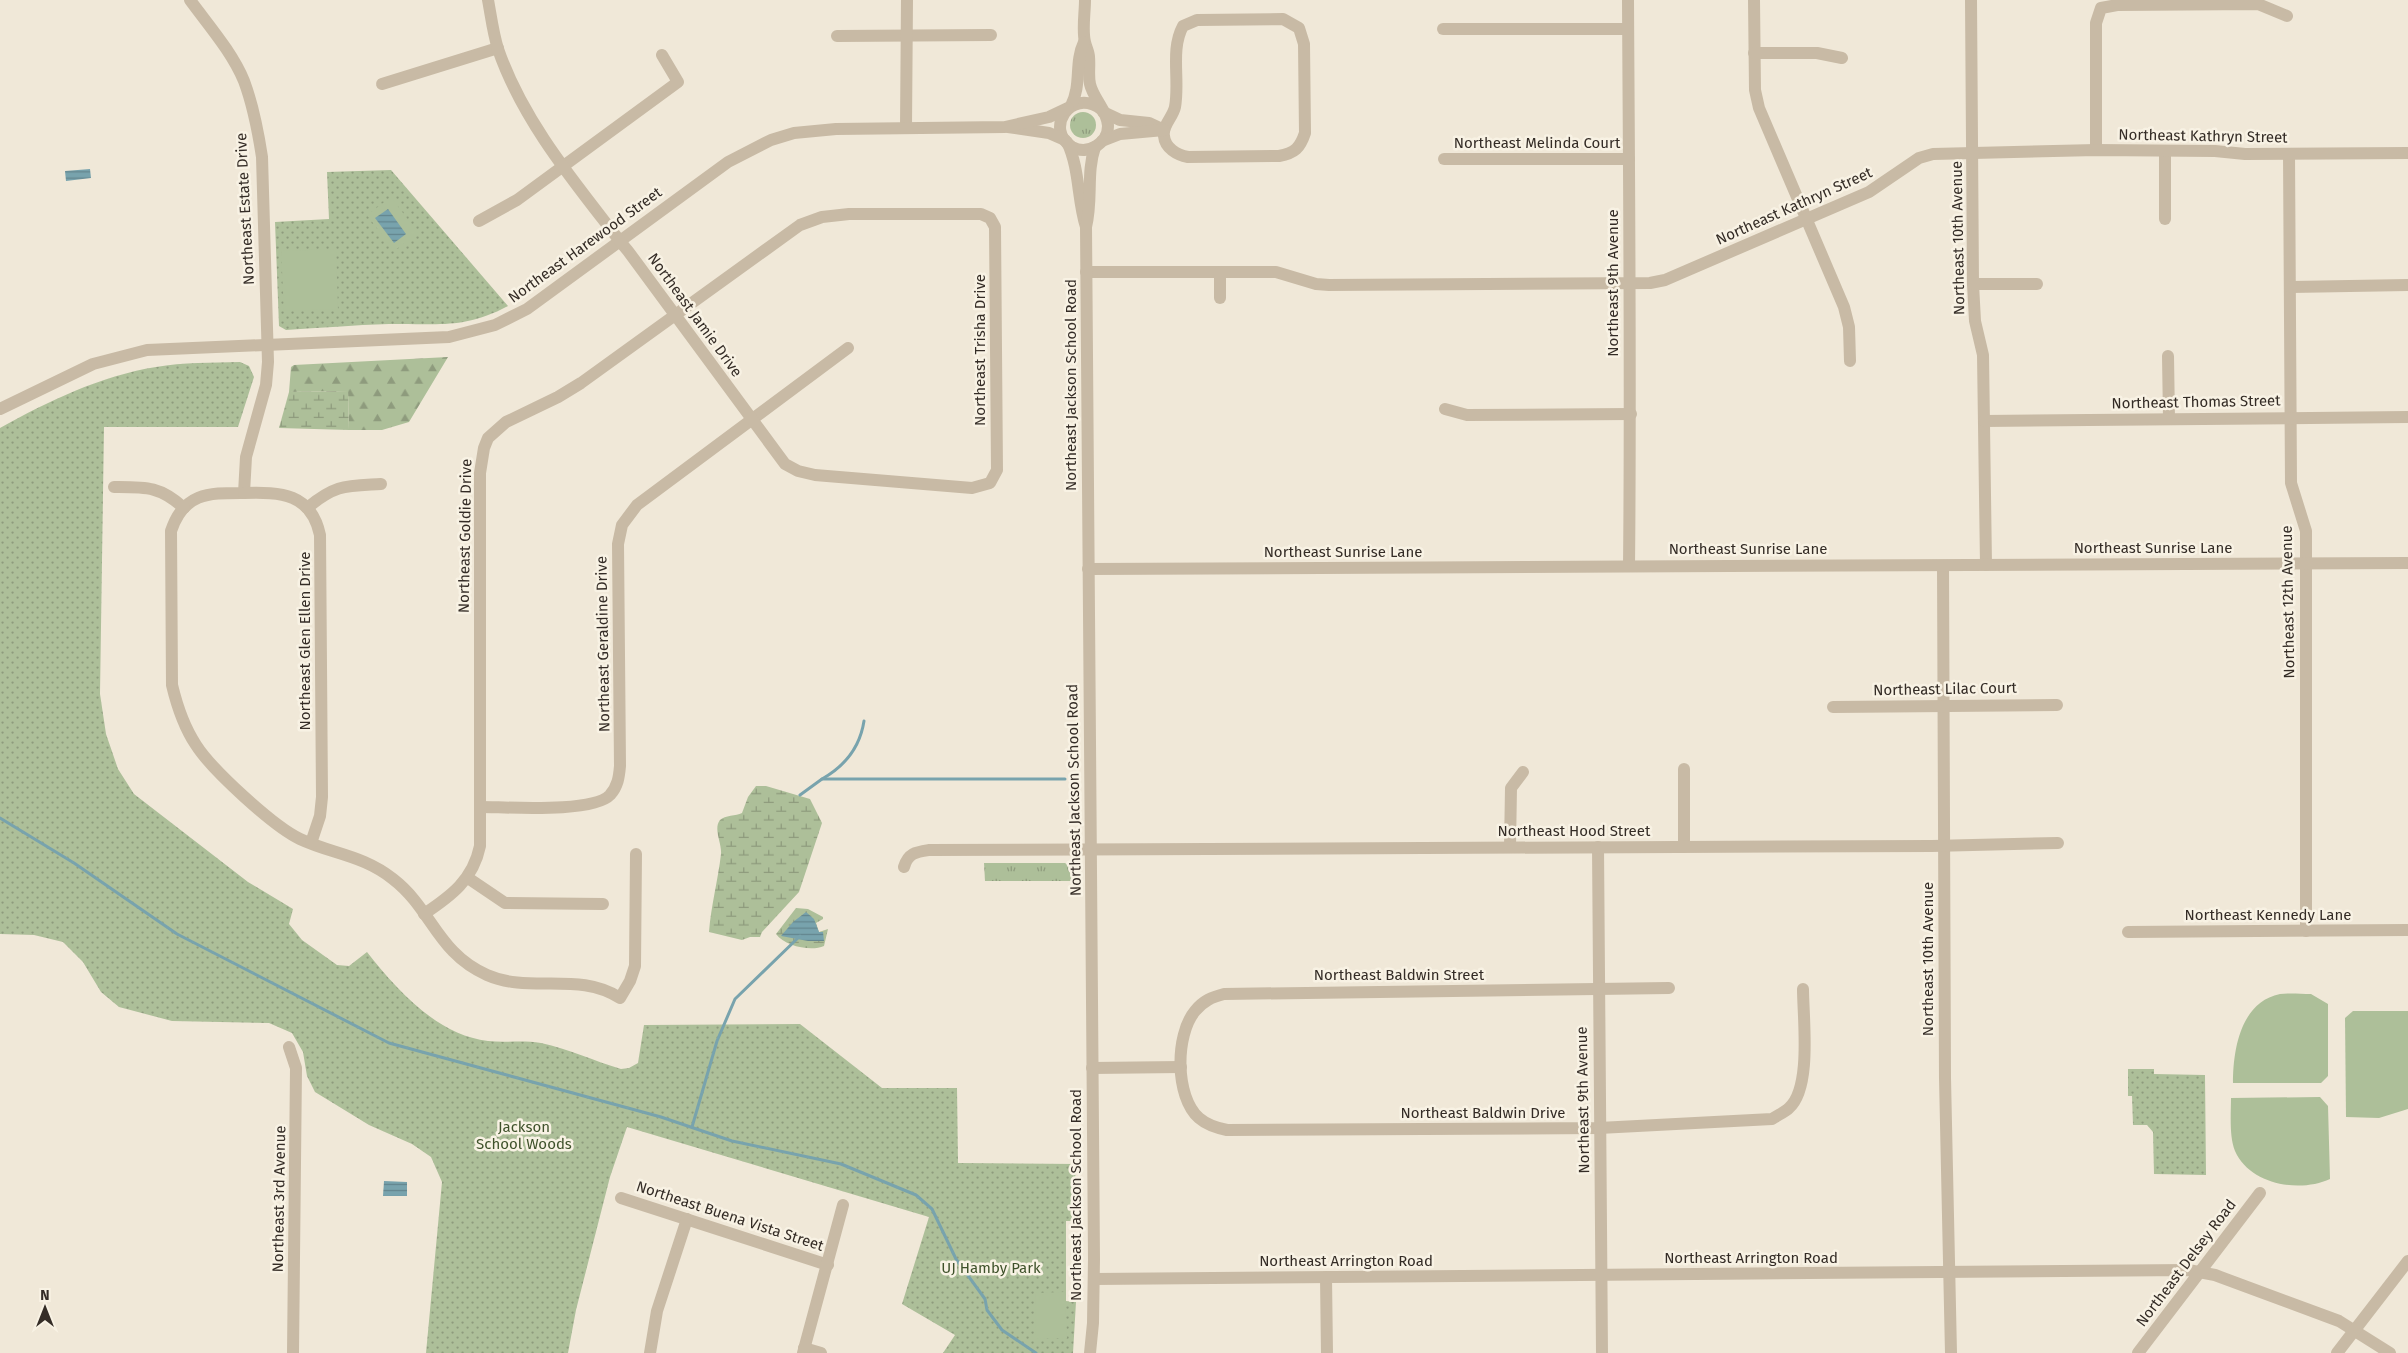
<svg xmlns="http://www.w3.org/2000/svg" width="2408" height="1353" font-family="'Fira Sans',sans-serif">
  <defs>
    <pattern id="grass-tufts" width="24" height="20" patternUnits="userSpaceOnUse" patternTransform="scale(1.25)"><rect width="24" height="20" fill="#adbf99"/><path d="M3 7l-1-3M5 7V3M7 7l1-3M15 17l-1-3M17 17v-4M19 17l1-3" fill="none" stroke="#8e9b7d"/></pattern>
    <pattern id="forest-firs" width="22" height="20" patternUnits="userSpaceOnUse" patternTransform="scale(1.25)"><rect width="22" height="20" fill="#adbf99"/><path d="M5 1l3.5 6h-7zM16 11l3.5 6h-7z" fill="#8e9b7d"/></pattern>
    <pattern id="wetland-marsh" width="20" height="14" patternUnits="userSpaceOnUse" patternTransform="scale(1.25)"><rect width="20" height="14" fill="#adbf99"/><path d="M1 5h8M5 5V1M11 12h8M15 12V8" fill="none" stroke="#8e9b7d"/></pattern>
    <pattern id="park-dots" width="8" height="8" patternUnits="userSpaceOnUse" patternTransform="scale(1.25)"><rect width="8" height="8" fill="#adbf99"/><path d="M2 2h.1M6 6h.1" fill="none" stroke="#8e9b7d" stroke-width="1.8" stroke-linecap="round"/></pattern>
    <pattern id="water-rules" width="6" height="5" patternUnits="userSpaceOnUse" patternTransform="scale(1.25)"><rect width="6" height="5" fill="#78a3ad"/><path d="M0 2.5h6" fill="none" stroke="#63858d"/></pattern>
  </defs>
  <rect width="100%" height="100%" fill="#f0e8d8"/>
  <g fill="url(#grass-tufts)">
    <circle cx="1083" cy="125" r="13"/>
    <polygon points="984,863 1065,863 1072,868 1073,881 985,881"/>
  </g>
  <polygon fill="url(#forest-firs)" points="448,357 409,422 382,430 349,430 348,391 289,392 291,367 294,365"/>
  <g fill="url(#wetland-marsh)">
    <polygon points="348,391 349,430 279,428 289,392"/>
    <path d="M756,786H766L810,799L822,823L799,892L762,932L760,937H750L742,940L709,932C711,906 718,880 721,854C722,843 713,829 720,820C725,815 736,816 742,813L748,797Z"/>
    <path d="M796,908L808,909L823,917V919L816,923L819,932L828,929L824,946C811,952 785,946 776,934Z"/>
  </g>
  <g fill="url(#park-dots)">
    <path d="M391,170L508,306C463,330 437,323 389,324C354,325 320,328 286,330L279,326L275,222L329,219L327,172Z"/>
    <path d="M240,362L249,366L254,377L238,427H104L100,694L106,734L118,769L134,794L248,882L293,909L289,924L302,940L337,965L349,966L367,952C397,990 437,1035 488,1041C505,1043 523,1040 541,1043C569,1049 594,1061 621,1069L629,1068L638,1063L644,1025L800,1024L882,1088H957L958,1163L1076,1164L1073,1221H1066V1301L1076,1302L1073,1353H943L955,1335L902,1304L929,1217L627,1127L610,1177L576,1310L568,1353H426L442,1182L431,1157L412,1144L369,1125L315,1092L307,1076L303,1052L292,1033L269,1023L172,1021L119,1007L101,992L83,962L63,942L34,935L0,934V428C49,401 100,376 156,367C183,362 212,363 240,362Z"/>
    <polygon points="2128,1069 2154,1069 2154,1074 2205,1075 2206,1175 2154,1174 2153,1132 2147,1125 2133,1125 2132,1096 2128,1096"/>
  </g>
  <g fill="#adbf99">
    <polygon points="391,197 418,233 394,251 367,215"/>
    <polygon points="336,249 338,309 284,311 281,251"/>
    <path d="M2311,994L2328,1004V1076L2321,1083H2233C2233,1051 2240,1002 2280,994C2290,993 2301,994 2311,994Z"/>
    <polygon points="2353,1011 2408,1011 2408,1109 2379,1118 2346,1117 2345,1018"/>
    <path d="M2320,1097L2328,1106L2330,1179C2300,1193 2250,1185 2235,1151C2229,1136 2231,1114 2231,1098Z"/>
    <polygon points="1065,1292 1067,1338 1036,1339 1035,1293"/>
  </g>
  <g fill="url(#water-rules)">
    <polygon points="90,169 91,178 66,181 65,171"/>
    <polygon points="388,209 406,234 394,243 375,218"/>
    <polygon points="806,912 814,919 819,932 823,932 824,941 808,941 781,936 793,922"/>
    <polygon points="384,1181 407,1182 407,1196 383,1196"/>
  </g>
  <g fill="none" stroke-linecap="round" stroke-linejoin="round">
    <g stroke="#78a3ad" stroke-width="3">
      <path d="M822,779C845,766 860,747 864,721"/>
      <polyline points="800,795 822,779 1065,779"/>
      <polyline points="0,818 74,863 177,934 389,1043 661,1117 732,1141 841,1164 916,1195 932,1209 956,1259 985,1299 987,1310 1002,1330 1036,1353"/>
      <polyline points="692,1127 717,1041 735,999 800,936"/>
    </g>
    <g stroke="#c8baa5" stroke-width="12">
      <path d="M190,0C209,26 232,52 244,81C253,105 258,131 262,157L268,362L266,385L246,457L244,493C209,493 184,492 171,531L172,685C177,706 184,727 196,745C212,770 273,826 300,839C332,854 363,855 393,879C432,909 437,953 487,975C530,994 579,971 620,998L630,981L635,966L636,854"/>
      <path d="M1085,0C1085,13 1082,30 1085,42C1086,47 1089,52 1089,57C1090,66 1088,75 1090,84C1093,98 1108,112 1108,126C1108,143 1088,156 1072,147C1044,130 1070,87 1101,109"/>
      <path d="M1628,0C1629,189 1631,377 1629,566"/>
      <polyline points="1754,0 1755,90 1759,108 1844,307 1849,327 1850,361"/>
      <polyline points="1971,0 1973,284 1975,321 1983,355 1986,565"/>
      <path d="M1283,19L1299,28L1304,44L1305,133C1300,148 1295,153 1279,156L1188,157C1177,155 1165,148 1164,136C1162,126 1173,117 1175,107C1180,80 1170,50 1183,26L1197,20Z"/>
      <polyline points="1443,29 1628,29"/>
      <polyline points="837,36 991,35"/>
      <polyline points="1754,53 1817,53 1842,58"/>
      <polyline points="382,84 498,48"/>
      <path d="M1071,106C1082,84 1074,63 1084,42"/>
      <polyline points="1103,112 1120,120 1149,123 1164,130"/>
      <polyline points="906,127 907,0"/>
      <polyline points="1008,127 1049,133 1065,140"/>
      <polyline points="1102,141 1120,134 1164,130"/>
      <path d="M1067,142C1080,169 1077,199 1086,227"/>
      <polyline points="2096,150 2096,23 2101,8 2117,5 2258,4 2287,16"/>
      <polyline points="2165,151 2165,219"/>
      <polyline points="2289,154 2291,483 2306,531 2306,931"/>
      <polyline points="1444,159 1629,159"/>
      <polyline points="479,221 517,200 678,82 662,55"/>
      <polyline points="1086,272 1276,272 1316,284 1329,285 1650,283 1665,280 1869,192 1919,158 1933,154 2096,150 2215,151 2245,154 2408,153"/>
      <polyline points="1220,272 1220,298"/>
      <polyline points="1973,284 2037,284"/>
      <polyline points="2291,287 2408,285"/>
      <polyline points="2168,356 2169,419"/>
      <polyline points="0,409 93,364 147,350 449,337 495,325 527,309 728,162 771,140 794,133 836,129 1005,127 1049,117 1068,108"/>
      <polyline points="1445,409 1467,415 1631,414"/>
      <polyline points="1984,421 2408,417"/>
      <path d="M114,487C146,487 160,486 184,508"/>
      <path d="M244,493C281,492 311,493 320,535L322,797L320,816L311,843"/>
      <path d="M307,508C336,484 346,486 381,484"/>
      <polyline points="1943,566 1945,1078 1951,1353"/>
      <polyline points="1088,569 2408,563"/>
      <polyline points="1833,707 2057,705"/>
      <polyline points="1684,769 1684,847"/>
      <path d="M480,807C508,807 593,813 610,795C618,786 619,777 620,766L618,544L622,525L637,505L848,348"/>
      <polyline points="1510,847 1511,788 1523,772"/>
      <polyline points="1598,847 1602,1353"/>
      <path d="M904,867C908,853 916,852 929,850L1932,846L2058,843"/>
      <polyline points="468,878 505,903 603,904"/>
      <path d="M424,914C451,896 473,880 480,846V473L484,448L488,438L506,422L558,397L581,383L800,225L822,217L849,214H981L990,218L995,227L997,470L990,483L972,488L815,475L798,471L785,464L628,251L623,245C576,184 523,122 498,49C493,33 491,16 488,0"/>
      <polyline points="2128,932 2408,930"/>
      <path d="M1669,988L1224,994C1212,997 1203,1001 1195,1011C1175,1035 1175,1097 1199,1118C1207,1125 1217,1128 1227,1130L1599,1128L1772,1119C1778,1115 1785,1112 1789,1108C1812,1088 1803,1018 1803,989"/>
      <polyline points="289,1047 296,1068 293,1353"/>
      <polyline points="1092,1068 1181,1067"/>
      <polyline points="621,1198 828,1265"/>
      <polyline points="1326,1277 1327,1353"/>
      <polyline points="1094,1279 2188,1270 2215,1275 2339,1321 2390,1353"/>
      <polyline points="804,1348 821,1353"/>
      <polyline points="650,1353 657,1311 687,1219"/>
      <polyline points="803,1353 843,1205"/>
      <path d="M1090,1353L1093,1323L1094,1259L1086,227C1093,199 1086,173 1095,147"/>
      <polyline points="2138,1353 2260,1193"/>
      <polyline points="2337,1353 2408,1261"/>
    </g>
  </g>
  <g text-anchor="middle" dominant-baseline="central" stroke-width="5" stroke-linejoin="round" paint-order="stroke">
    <g font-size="15" fill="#342c26" stroke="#f8f2e4">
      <text transform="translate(2203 136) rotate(1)">Northeast Kathryn Street</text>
      <text x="1537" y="143">Northeast Melinda Court</text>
      <text transform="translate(1794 206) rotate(-24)">Northeast Kathryn Street</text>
      <text transform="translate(245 209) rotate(-93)">Northeast Estate Drive</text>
      <text transform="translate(1958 238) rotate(-91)">Northeast 10th Avenue</text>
      <text transform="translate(585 245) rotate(-36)">Northeast Harewood Street</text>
      <text transform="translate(1613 283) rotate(-90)">Northeast 9th Avenue</text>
      <text transform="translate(695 315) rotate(54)">Northeast Jamie Drive</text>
      <text transform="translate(980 350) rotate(-90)">Northeast Trisha Drive</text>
      <text transform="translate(1071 385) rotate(-90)">Northeast Jackson School Road</text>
      <text transform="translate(2196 402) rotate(-1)">Northeast Thomas Street</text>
      <text transform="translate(465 536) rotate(-89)">Northeast Goldie Drive</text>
      <text x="2153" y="548">Northeast Sunrise Lane</text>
      <text x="1748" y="549">Northeast Sunrise Lane</text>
      <text x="1343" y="552">Northeast Sunrise Lane</text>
      <text transform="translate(2288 602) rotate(-91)">Northeast 12th Avenue</text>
      <text transform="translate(305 641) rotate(-90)">Northeast Glen Ellen Drive</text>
      <text transform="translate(603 644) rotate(-91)">Northeast Geraldine Drive</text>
      <text transform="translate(1945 689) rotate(-1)">Northeast Lilac Court</text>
      <text transform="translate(1074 790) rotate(-91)">Northeast Jackson School Road</text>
      <text x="1574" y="831">Northeast Hood Street</text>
      <text x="2268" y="915">Northeast Kennedy Lane</text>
      <text transform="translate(1928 959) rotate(-90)">Northeast 10th Avenue</text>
      <text x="1399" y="975">Northeast Baldwin Street</text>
      <text transform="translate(1583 1100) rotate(-91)">Northeast 9th Avenue</text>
      <text x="1483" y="1113">Northeast Baldwin Drive</text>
      <text transform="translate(1076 1195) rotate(-90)">Northeast Jackson School Road</text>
      <text transform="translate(279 1199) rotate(-89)">Northeast 3rd Avenue</text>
      <text transform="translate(730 1216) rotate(18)">Northeast Buena Vista Street</text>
      <text x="1751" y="1258">Northeast Arrington Road</text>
      <text x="1346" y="1261">Northeast Arrington Road</text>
      <text transform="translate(2186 1263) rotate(-53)">Northeast Delsey Road</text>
    </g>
    <g font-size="15" fill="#3e512a" stroke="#f8f2e4">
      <text x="524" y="1127">Jackson<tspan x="524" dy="17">School Woods</tspan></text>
      <text x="991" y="1268">UJ Hamby Park</text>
    </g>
  </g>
  <g transform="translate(45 1308)" stroke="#f8f2e4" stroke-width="4" paint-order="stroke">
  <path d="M0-4L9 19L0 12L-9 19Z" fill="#342c26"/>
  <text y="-8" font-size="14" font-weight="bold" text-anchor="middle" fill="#342c26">N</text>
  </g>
</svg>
